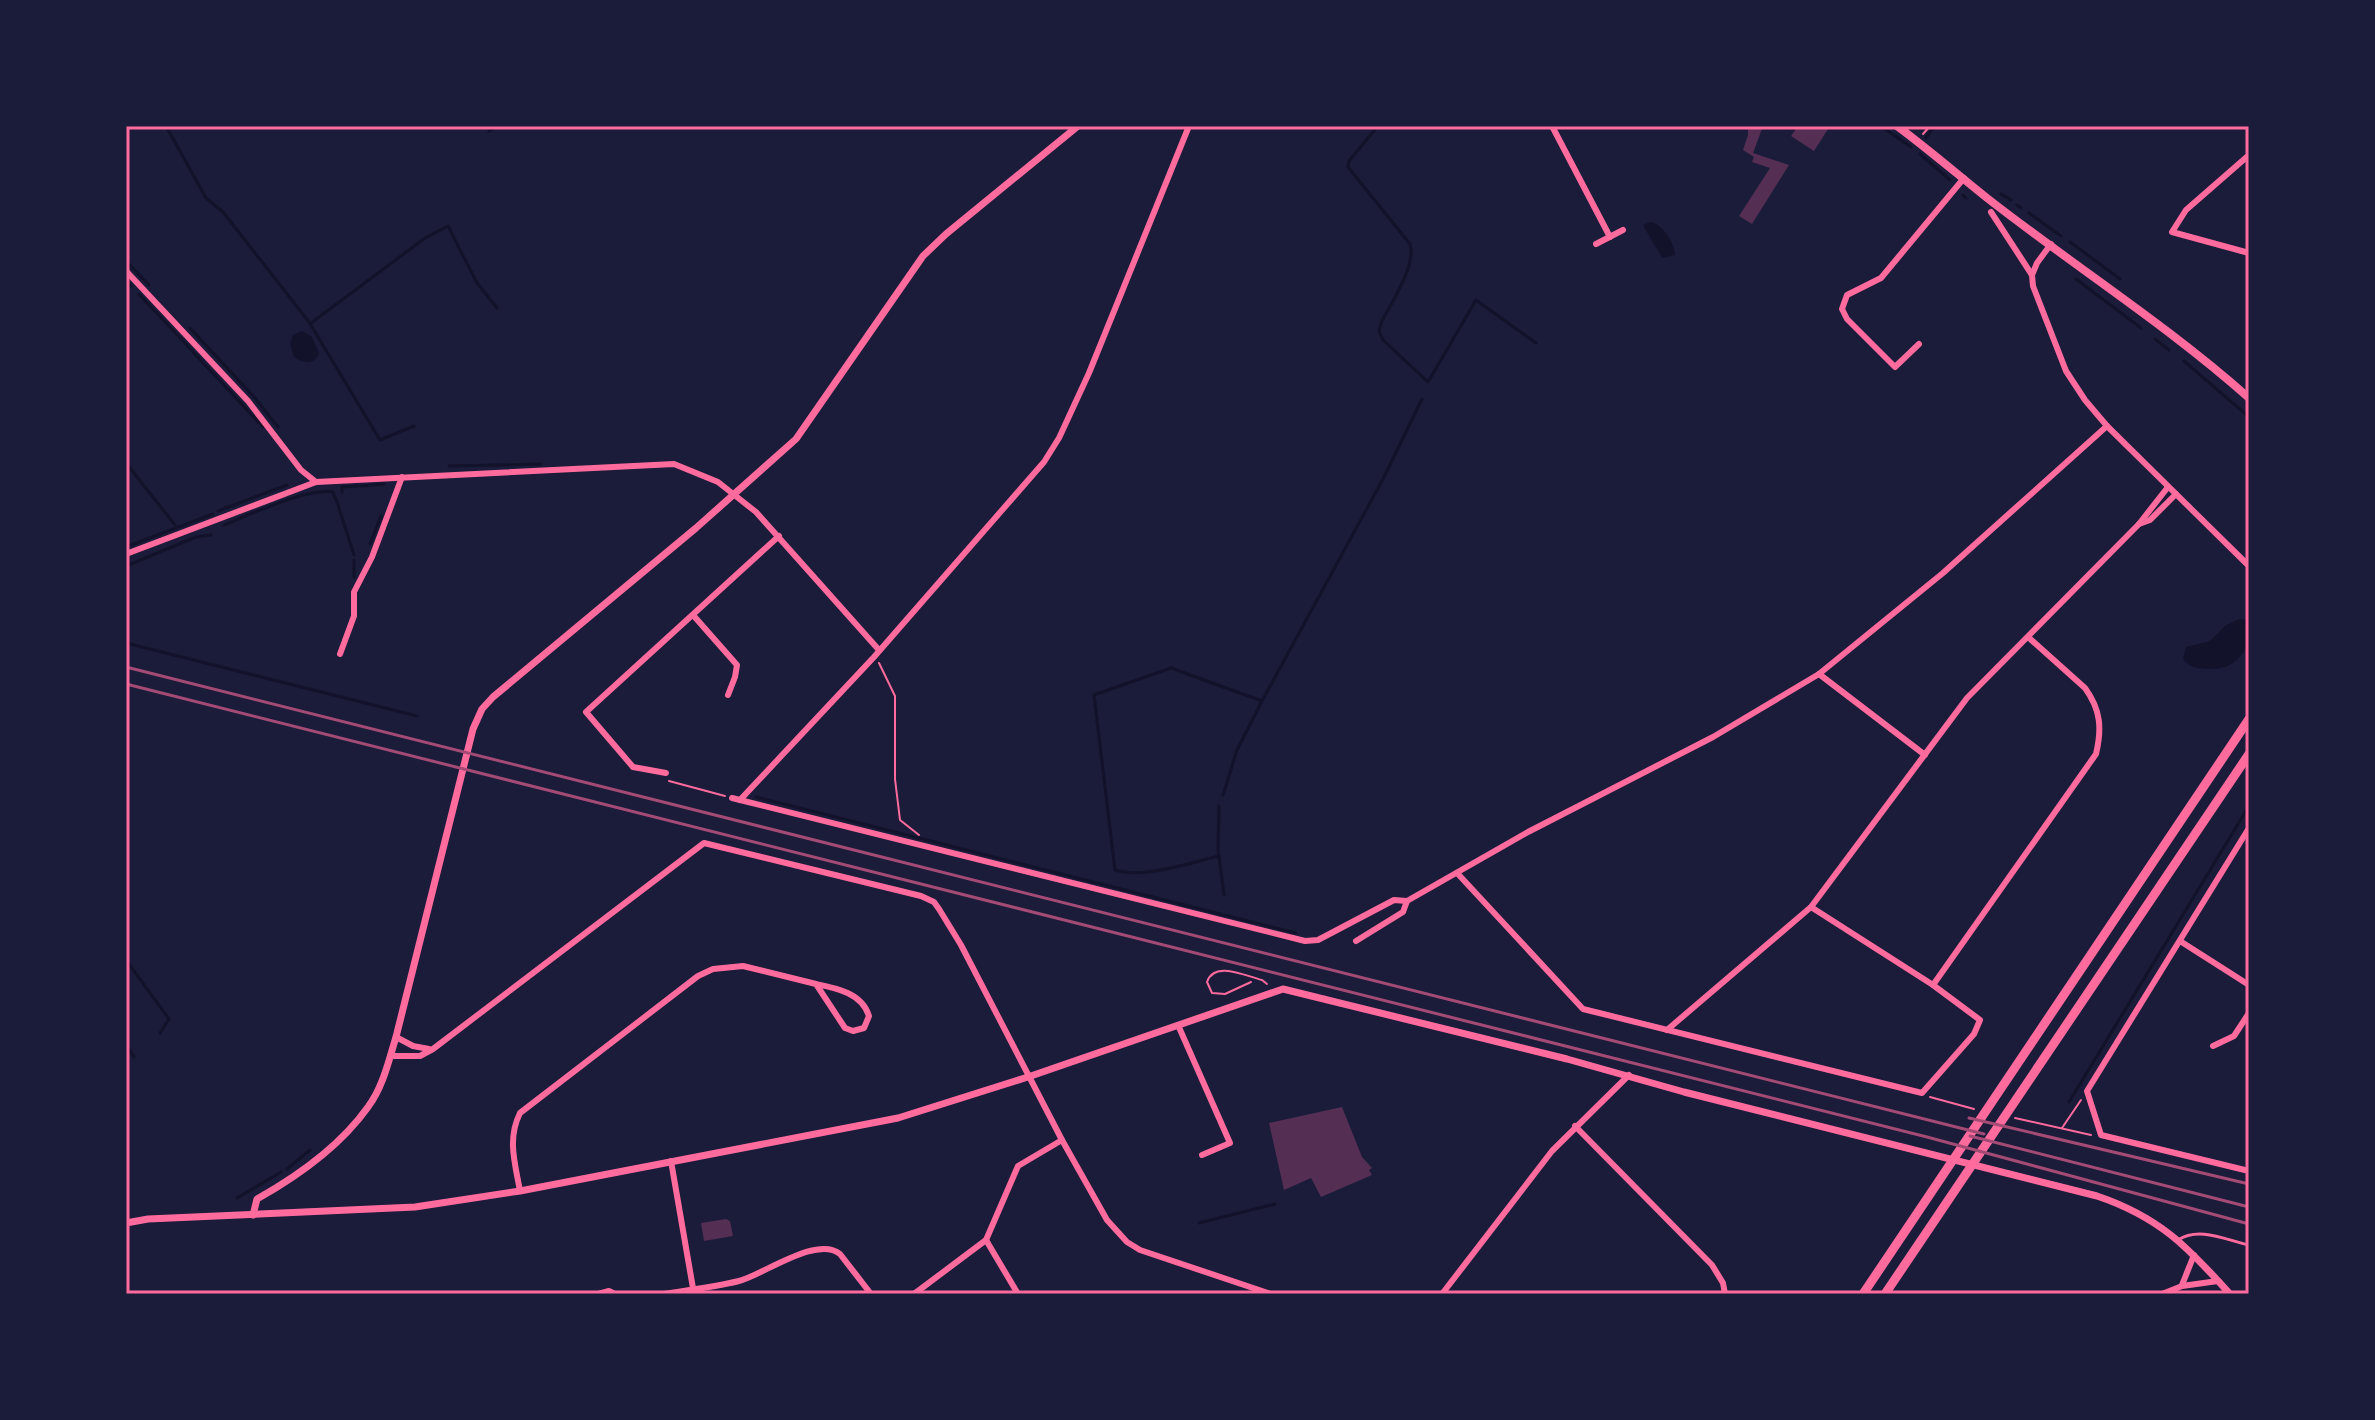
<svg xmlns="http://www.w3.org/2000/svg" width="2375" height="1420" font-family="'Times New Roman',serif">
  <rect width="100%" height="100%" fill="#1b1b3a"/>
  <g fill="#12122b">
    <path d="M1651,222C1663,225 1674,242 1675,255L1663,258C1660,255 1644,227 1643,225Z"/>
    <path d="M302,331L312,337L319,353C315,366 303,363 294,357L290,343L293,335Z"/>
    <path d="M2240,619L2249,621V644C2238,662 2228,670 2207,669C2196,668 2190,668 2183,659L2186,647L2210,641L2226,625Z"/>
  </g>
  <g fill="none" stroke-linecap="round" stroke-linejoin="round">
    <g stroke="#12122b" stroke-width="3">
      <polyline points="166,126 206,198 223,212 309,322 380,440 414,426"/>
      <path d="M1378,126L1349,161L1348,167L1410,244C1417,264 1391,304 1381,323L1379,331L1383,340L1428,382L1476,300L1536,343"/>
      <polyline points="1881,126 1911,147"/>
      <polyline points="489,131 498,126"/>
      <polyline points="1926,138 1934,126"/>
      <polyline points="1920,154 1950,180"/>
      <polyline points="2001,194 2011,200"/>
      <polyline points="1963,195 1966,198"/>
      <polyline points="2017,205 2021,208"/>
      <polyline points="2029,213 2061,236"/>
      <polyline points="2070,242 2120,279"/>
      <polyline points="126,261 149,285"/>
      <polyline points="2076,279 2141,328"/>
      <polyline points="126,280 131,286"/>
      <polyline points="139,294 263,427"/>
      <polyline points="311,323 425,238 448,226 477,283 497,308"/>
      <polyline points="190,328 255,398 278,427"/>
      <polyline points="2155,339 2169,350"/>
      <polyline points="2184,361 2249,417"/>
      <polyline points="126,463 175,525"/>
      <polyline points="449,466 541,464"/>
      <polyline points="361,486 384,484"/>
      <polyline points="342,492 342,487 358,486"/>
      <polyline points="336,499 354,555"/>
      <polyline points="218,511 287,485"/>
      <path d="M224,525C249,515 306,488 333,492L335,498"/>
      <polyline points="370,544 381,516"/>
      <polyline points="126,547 213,514"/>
      <polyline points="126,566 196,537 211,535"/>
      <polyline points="354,577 354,560"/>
      <polyline points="126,643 417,716"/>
      <polyline points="1223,795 1237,750 1261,703"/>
      <polyline points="756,797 1296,933"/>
      <polyline points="1219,806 1218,849 1224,895"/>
      <path d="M1219,856C1190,863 1143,879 1115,870L1094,695L1171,668L1262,701L1383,479L1422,399"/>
      <polyline points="126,960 169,1019 160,1033"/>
      <polyline points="126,1046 134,1057"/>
      <polyline points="2069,1102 2249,806"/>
      <polyline points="287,1169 310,1150"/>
      <polyline points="237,1198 281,1172"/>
      <polyline points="1199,1223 1275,1204"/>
    </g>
  </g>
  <g fill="#542f53">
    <polygon points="1748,126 1763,126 1753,153 1789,165 1752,224 1739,216 1770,168 1752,162 1754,157 1743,150 1748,135"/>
    <polygon points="1798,126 1830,126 1814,151 1791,136"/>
    <polygon points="1342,1107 1362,1157 1372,1168 1369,1170 1372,1175 1321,1197 1311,1178 1284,1190 1269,1123"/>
    <polygon points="726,1219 730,1221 733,1236 704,1241 701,1223"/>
  </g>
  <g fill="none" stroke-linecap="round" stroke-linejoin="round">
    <g stroke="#ff6b9d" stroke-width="2">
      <polyline points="1923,134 1930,126"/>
      <polyline points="879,663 895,696 895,779 900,820 919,835"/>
      <polyline points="669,781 725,796"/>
      <path d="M1251,982L1225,994L1212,993L1207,982C1214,960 1246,976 1262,980L1267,984"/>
      <polyline points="1930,1097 1974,1109"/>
      <polyline points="2015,1118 2091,1135"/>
      <polyline points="2062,1128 2081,1100"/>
    </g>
    <path stroke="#ff6b9d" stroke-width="3" d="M2178,1240C2199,1226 2226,1240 2249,1245"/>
    <g stroke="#ff6b9d" stroke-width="6">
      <polyline points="1552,126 1610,237"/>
      <polyline points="2249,155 2186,210 2172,232 2249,253"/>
      <polyline points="1991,212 2032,275 2033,286 2066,371 2085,400 2107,426 2249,566"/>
      <polyline points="1596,244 1623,230"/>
      <polyline points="126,271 248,401 301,470 316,482"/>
      <polyline points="2032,275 2037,263 2051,244"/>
      <polyline points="1919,344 1895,367 1847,319 1842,309 1847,295 1881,278 1964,178"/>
      <polyline points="2139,524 2150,520 2176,494"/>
      <polyline points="126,554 316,482 674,464 718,482 756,512 879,650"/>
      <polyline points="693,615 737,665 735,677 728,695"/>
      <polyline points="340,654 354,616 354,592 372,557 402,477"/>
      <polyline points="1819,674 1925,755"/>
      <polyline points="666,773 633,767 586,712 779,536"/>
      <polyline points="732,798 1305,941 1318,940 1394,900 1407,901 1528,832 1713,737 1819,674 1943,573 2107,426"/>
      <polyline points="740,800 874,657 1044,462 1059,438 1089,373 1189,126"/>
      <polyline points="2249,828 2087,1091 2101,1135 2249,1171"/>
      <polyline points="1458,874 1583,1009 1922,1093 1974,1034 1980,1020 1933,985 1811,907"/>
      <polyline points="1356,941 1403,912 1407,901"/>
      <polyline points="2180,941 2249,985"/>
      <path d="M1933,985L2096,754C2102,729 2101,710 2085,688L2028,637"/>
      <polyline points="1178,1025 1230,1143 1202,1155"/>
      <polyline points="1667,1030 1811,907 1967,698 2139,524 2168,487"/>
      <polyline points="396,1037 413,1046 429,1049"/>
      <polyline points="2213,1046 2234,1036 2249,1013"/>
      <polyline points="390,1056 420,1056 433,1049 704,843 921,896 934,902 939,909 961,945 1062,1140 1107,1220 1127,1242 1140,1250 1271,1294"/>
      <polyline points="1575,1126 1712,1265 1723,1283 1725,1294"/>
      <polyline points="671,1161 694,1294"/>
      <path d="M520,1191C515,1163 507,1139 520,1113L698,976L713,969L743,966L816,984L845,1028L853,1031L864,1028L869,1016C862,993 836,988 816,984"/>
      <polyline points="986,1240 1018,1294"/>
      <polyline points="2182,1285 2194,1255"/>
      <polyline points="598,1294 609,1291 615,1294"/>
      <path d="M664,1294C689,1290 715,1287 739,1281C763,1275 817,1235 840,1254L871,1294"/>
      <polyline points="914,1294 986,1240 1018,1166 1062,1140"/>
      <polyline points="1442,1294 1552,1151 1629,1075"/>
      <polyline points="2162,1294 2182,1286 2218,1281"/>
    </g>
    <g stroke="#ff6b9d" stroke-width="7">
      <path d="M253,1215L257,1199C298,1176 341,1145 368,1107C383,1087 389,1060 396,1037L473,729L482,709L493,697L696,528L796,439L923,256L946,234L1078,126"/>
      <path d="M126,1223L148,1219L415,1207L520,1191L898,1118L1028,1077L1283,989L1567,1059L1684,1092L2097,1196C2159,1217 2187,1246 2230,1294"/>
    </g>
    <path stroke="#ff6b9d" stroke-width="8" d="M1897,126C1928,149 1957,174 1987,198C2074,266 2167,325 2249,398"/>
    <g stroke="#ff6b9d" stroke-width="9">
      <polyline points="1863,1294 2249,719"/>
      <polyline points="1885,1294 2249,754"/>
    </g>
    <g stroke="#a44b75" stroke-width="3">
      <polyline points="126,667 1984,1134"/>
      <polyline points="126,684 1927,1137 2249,1224"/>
      <polyline points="1969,1118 2249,1184"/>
      <polyline points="1970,1136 2249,1207"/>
    </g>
  </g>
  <rect width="2375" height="1420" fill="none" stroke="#1b1b3a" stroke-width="256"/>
  <rect x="128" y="128" width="2119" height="1164" fill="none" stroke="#ff6b9d" stroke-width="3"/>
</svg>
